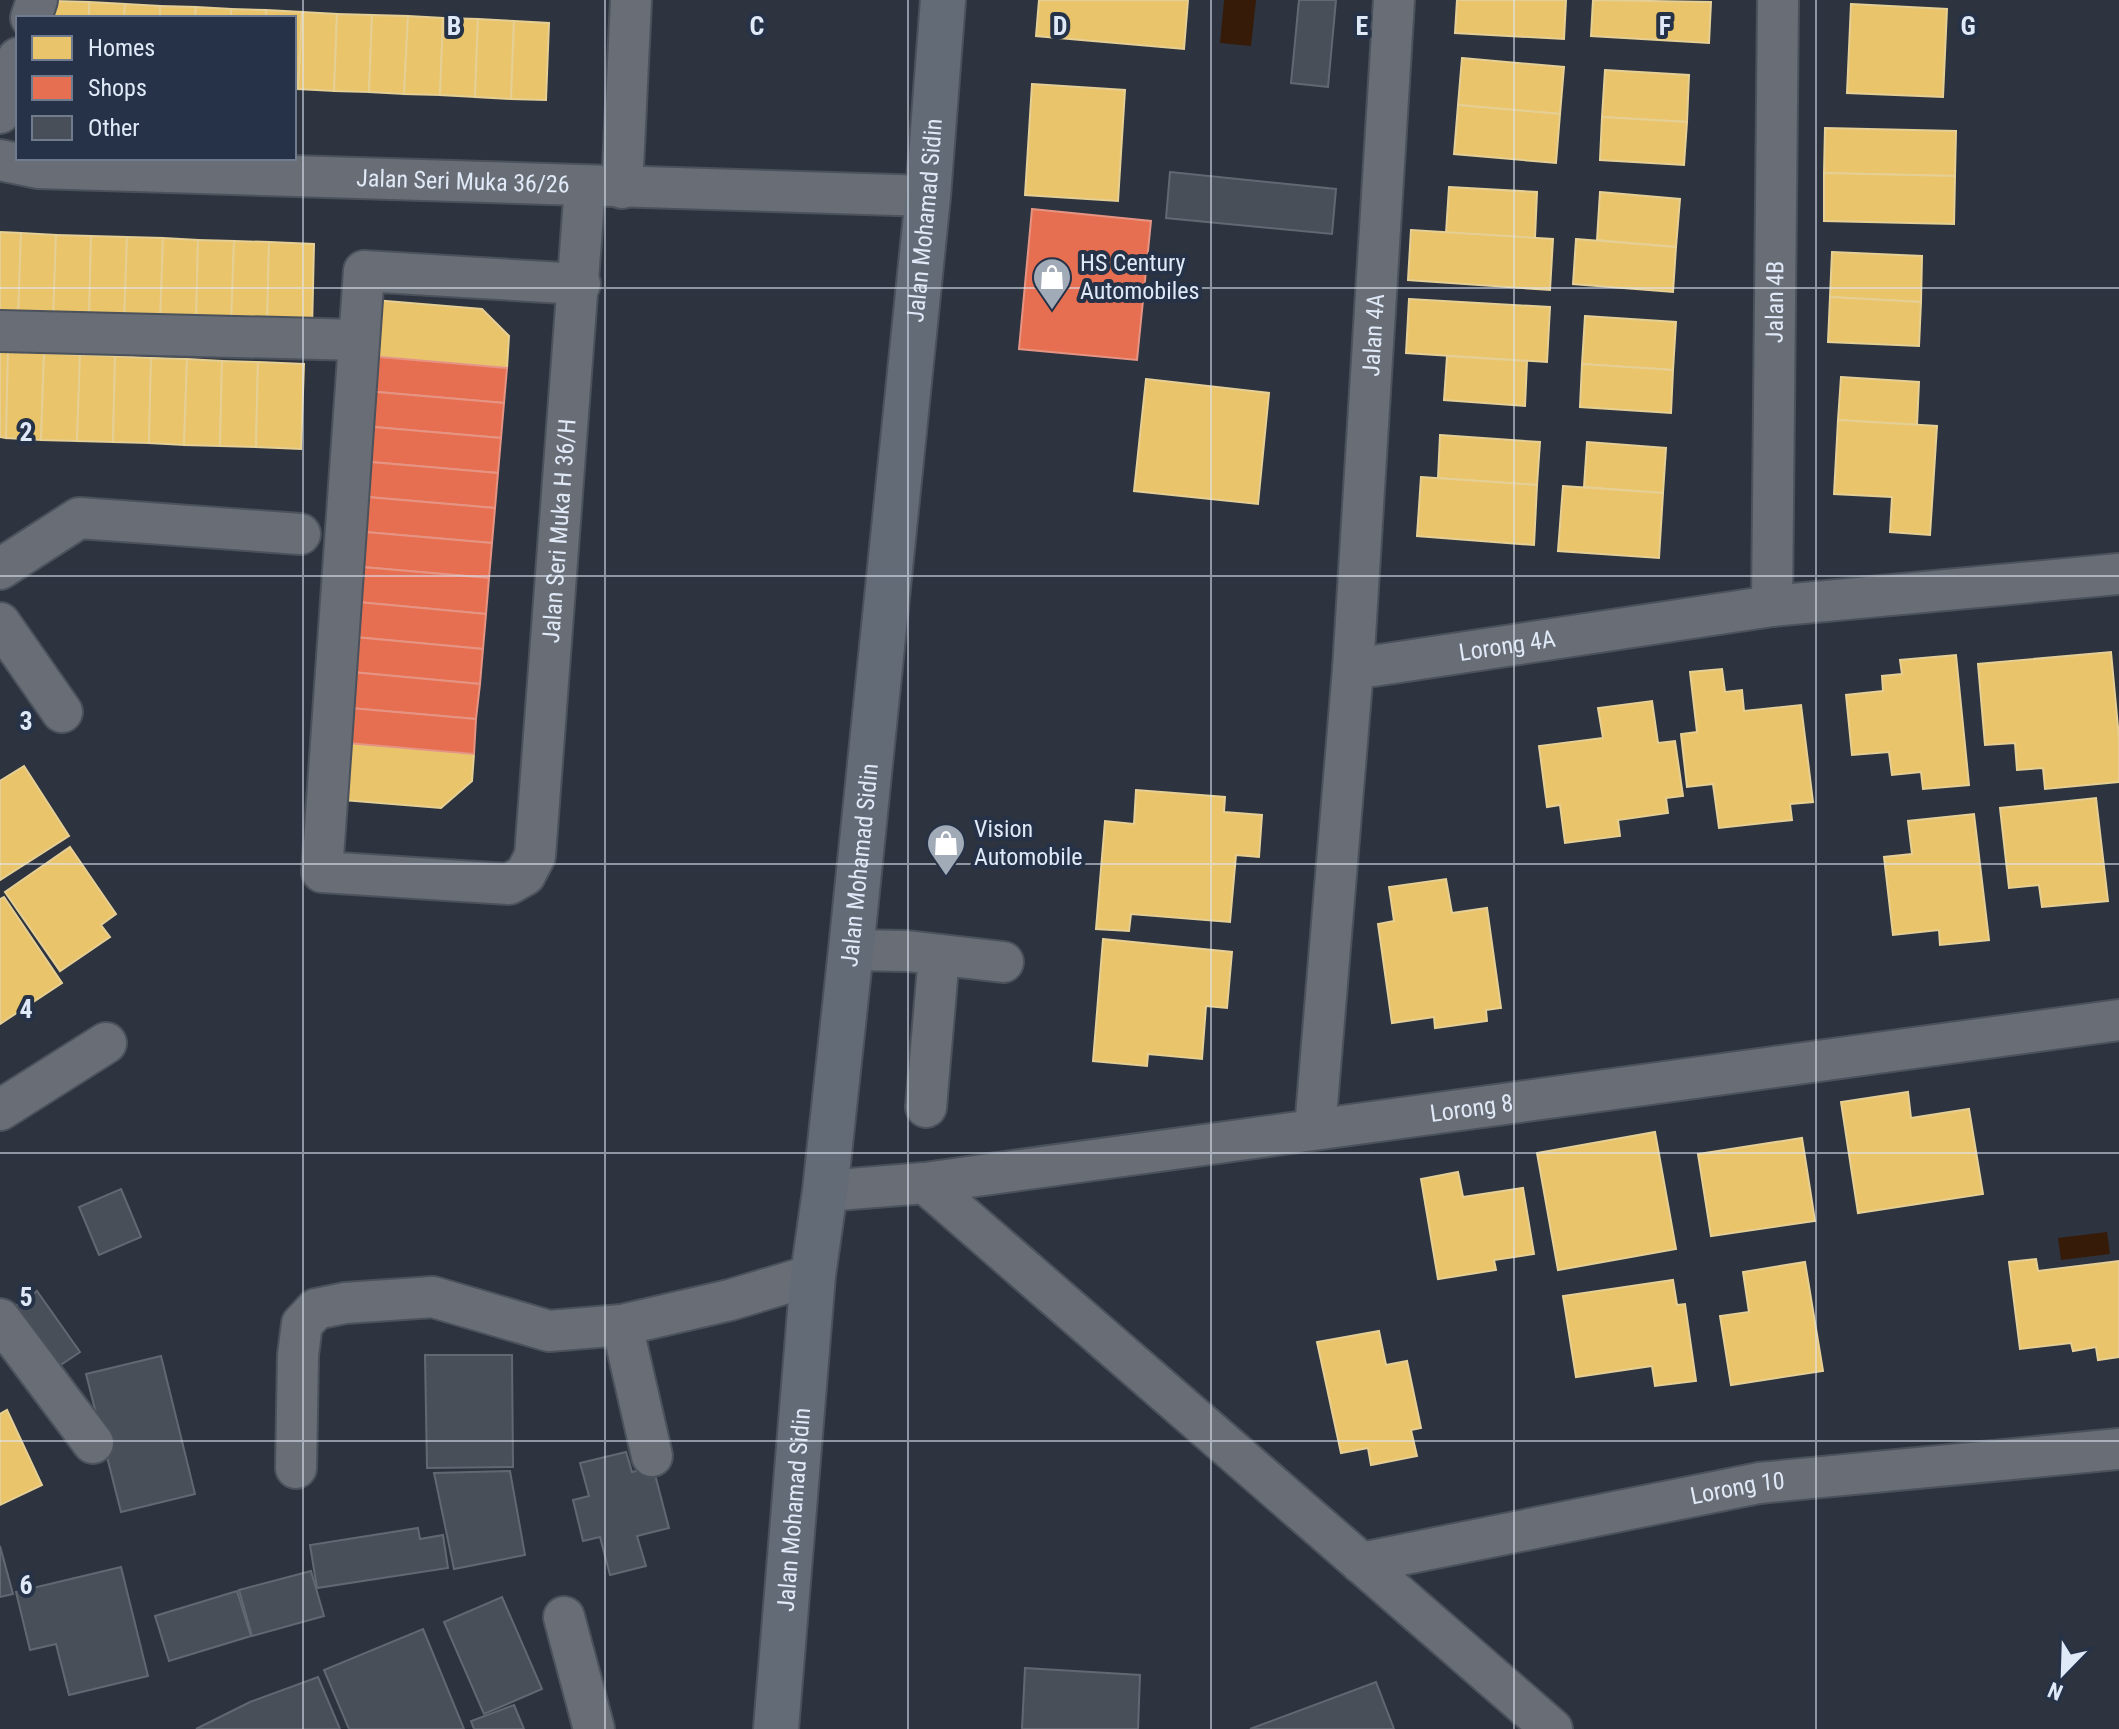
<svg xmlns="http://www.w3.org/2000/svg" width="2119" height="1729" font-family="'Roboto Condensed',sans-serif">
  <rect width="100%" height="100%" fill="#2d343f"/>
  <g fill="#361b09">
    <polygon points="1224,0 1256,0 1251,46 1220,43"/>
    <polygon points="2107,1232 2110,1254 2061,1260 2058,1238"/>
  </g>
  <g fill="#e9c46a" stroke="#e6cf94" stroke-width="2">
    <polygon points="1039,0 1188,0 1184,49 1036,36"/>
    <polygon points="1457,0 1566,0 1564,39 1455,33"/>
    <polygon points="1593,0 1711,2 1709,43 1591,36"/>
    <polygon points="54,1 89,2 89,18 54,18"/>
    <polygon points="89,2 125,4 124,18 89,18"/>
    <polygon points="125,4 160,6 160,18 124,18"/>
    <polygon points="1851,4 1947,9 1943,97 1847,93"/>
    <polygon points="160,6 196,7 195,18 160,18"/>
    <polygon points="196,7 231,9 231,18 195,18"/>
    <polygon points="231,9 266,10 266,18 231,18"/>
    <polygon points="266,10 302,12 298,89 294,89 294,18 266,18"/>
    <polygon points="302,12 337,14 334,91 298,89"/>
    <polygon points="337,14 372,15 369,92 334,91"/>
    <polygon points="372,15 408,16 404,94 369,92"/>
    <polygon points="408,16 443,18 440,95 404,94"/>
    <polygon points="443,18 478,19 475,97 440,95"/>
    <polygon points="478,19 514,21 511,99 475,97"/>
    <polygon points="514,21 549,23 546,100 511,99"/>
    <polygon points="1462,58 1564,67 1560,114 1458,105"/>
    <polygon points="1605,70 1689,75 1687,122 1602,117"/>
    <polygon points="1032,84 1125,90 1118,201 1025,195"/>
    <polygon points="1458,105 1560,114 1556,163 1454,154"/>
    <polygon points="1602,117 1687,122 1684,165 1600,160"/>
    <polygon points="1825,128 1956,131 1955,176 1824,173"/>
    <polygon points="1824,173 1955,176 1954,224 1824,221"/>
    <polygon points="1449,187 1537,192 1535,238 1446,233"/>
    <polygon points="1600,192 1680,199 1676,247 1597,240"/>
    <polygon points="1411,230 1553,239 1550,290 1408,280"/>
    <polygon points="0,232 21,233 18,320 0,319"/>
    <polygon points="21,233 56,235 53,321 18,320"/>
    <polygon points="56,235 91,236 89,322 53,321"/>
    <polygon points="91,236 127,237 124,323 89,322"/>
    <polygon points="127,237 163,238 160,325 124,323"/>
    <polygon points="163,238 198,240 196,326 160,325"/>
    <polygon points="1576,239 1676,247 1673,292 1573,284"/>
    <polygon points="198,240 234,241 231,327 196,326"/>
    <polygon points="234,241 269,242 267,328 231,327"/>
    <polygon points="269,242 314,244 312,330 267,328"/>
    <polygon points="1832,252 1922,256 1921,302 1830,297"/>
    <polygon points="1830,297 1921,302 1919,346 1828,342"/>
    <polygon points="362,299 482,309 509,336 507,368 357,355"/>
    <polygon points="1409,299 1550,307 1547,362 1406,353"/>
    <polygon points="1585,316 1676,322 1673,370 1582,364"/>
    <polygon points="0,352 8,352 6,438 0,437"/>
    <polygon points="8,352 44,353 41,440 6,438"/>
    <polygon points="44,353 80,355 77,441 41,440"/>
    <polygon points="80,355 115,356 113,442 77,441"/>
    <polygon points="115,356 151,358 149,443 113,442"/>
    <polygon points="1447,356 1527,361 1525,406 1444,400"/>
    <polygon points="151,358 187,359 184,445 149,443"/>
    <polygon points="187,359 222,361 220,446 184,445"/>
    <polygon points="222,361 258,362 256,447 220,446"/>
    <polygon points="258,362 304,364 301,449 256,447"/>
    <polygon points="1582,364 1673,370 1671,413 1580,407"/>
    <polygon points="1841,377 1919,382 1917,425 1838,420"/>
    <polygon points="1146,379 1269,393 1258,504 1134,491"/>
    <polygon points="1838,420 1937,426 1930,535 1890,532 1892,497 1834,494"/>
    <polygon points="1440,435 1540,442 1537,485 1438,478"/>
    <polygon points="1587,442 1666,448 1663,493 1584,487"/>
    <polygon points="1421,477 1537,485 1534,545 1417,536"/>
    <polygon points="1563,486 1663,493 1659,558 1558,551"/>
    <polygon points="2111,652 2119,738 2119,782 2045,789 2043,768 2017,770 2015,743 1985,745 1978,664"/>
    <polygon points="1956,655 1969,785 1923,789 1921,772 1892,775 1889,752 1852,755 1846,695 1883,691 1882,676 1902,674 1900,660"/>
    <polygon points="1722,669 1725,692 1742,690 1744,711 1801,705 1813,802 1790,804 1792,820 1719,828 1713,784 1687,787 1681,734 1697,732 1690,672"/>
    <polygon points="1652,701 1658,743 1675,741 1683,796 1666,798 1668,813 1618,820 1620,836 1565,843 1560,805 1547,807 1539,746 1603,738 1598,708"/>
    <polygon points="324,741 474,754 472,781 441,808 319,798"/>
    <polygon points="24,766 69,836 0,880 0,781"/>
    <polygon points="1136,790 1225,797 1224,812 1262,815 1259,857 1236,855 1230,922 1131,914 1129,931 1096,929 1105,821 1134,824"/>
    <polygon points="2096,798 2108,901 2042,907 2039,885 2009,888 2000,808"/>
    <polygon points="1974,814 1989,940 1940,945 1939,930 1893,935 1884,857 1912,854 1908,821"/>
    <polygon points="70,847 116,914 101,925 110,937 60,971 5,892"/>
    <polygon points="1446,879 1452,913 1487,908 1501,1008 1486,1010 1487,1021 1435,1028 1434,1017 1392,1023 1378,924 1394,921 1389,887"/>
    <polygon points="4,897 62,983 0,1024 0,899"/>
    <polygon points="1103,939 1232,952 1227,1008 1206,1006 1202,1059 1148,1054 1147,1066 1093,1061"/>
    <polygon points="1908,1092 1911,1118 1969,1109 1983,1194 1858,1213 1841,1102"/>
    <polygon points="1655,1132 1676,1249 1558,1270 1537,1153"/>
    <polygon points="1802,1138 1815,1221 1711,1236 1698,1154"/>
    <polygon points="1458,1172 1463,1197 1523,1188 1534,1254 1494,1260 1496,1270 1438,1279 1421,1179"/>
    <polygon points="2036,1259 2038,1271 2119,1261 2119,1357 2098,1360 2096,1347 2073,1351 2071,1343 2020,1349 2009,1262"/>
    <polygon points="1805,1262 1823,1371 1731,1385 1720,1316 1749,1312 1743,1272"/>
    <polygon points="1673,1280 1677,1305 1685,1304 1696,1381 1655,1386 1652,1366 1576,1377 1563,1296"/>
    <polygon points="1379,1331 1386,1365 1407,1361 1421,1428 1411,1430 1417,1456 1371,1465 1368,1448 1341,1453 1317,1342"/>
    <polygon points="7,1410 42,1485 0,1505 0,1414"/>
  </g>
  <g fill="#e76f51" stroke="#e59483" stroke-width="2">
    <polygon points="1032,209 1151,221 1137,360 1019,349"/>
    <polygon points="357,355 507,368 504,403 354,390"/>
    <polygon points="354,390 504,403 501,438 351,425"/>
    <polygon points="351,425 501,438 498,473 347,460"/>
    <polygon points="347,460 498,473 495,508 344,495"/>
    <polygon points="344,495 495,508 492,543 342,530"/>
    <polygon points="342,530 492,543 489,578 339,565"/>
    <polygon points="339,565 489,578 486,614 336,600"/>
    <polygon points="336,600 486,614 483,649 333,635"/>
    <polygon points="333,635 483,649 480,684 330,670"/>
    <polygon points="330,670 480,684 476,719 327,706"/>
    <polygon points="327,706 476,719 474,754 324,741"/>
  </g>
  <g fill="#494f59" stroke="#626872" stroke-width="2">
    <polygon points="1299,0 1336,0 1328,87 1291,83"/>
    <polygon points="1170,172 1336,189 1332,234 1166,218"/>
    <polygon points="121,1189 141,1237 99,1255 79,1207"/>
    <polygon points="37,1291 80,1352 46,1375 3,1315"/>
    <polygon points="425,1355 512,1355 513,1467 427,1468"/>
    <polygon points="161,1356 195,1494 121,1512 86,1374"/>
    <polygon points="626,1452 632,1472 653,1467 669,1528 637,1536 646,1566 610,1575 600,1537 583,1541 573,1500 589,1496 580,1463"/>
    <polygon points="510,1471 525,1555 454,1569 434,1473"/>
    <polygon points="418,1528 420,1539 443,1535 448,1568 317,1588 310,1545"/>
    <polygon points="0,1546 13,1594 0,1597"/>
    <polygon points="121,1567 148,1676 69,1695 56,1644 30,1650 16,1592"/>
    <polygon points="311,1571 324,1616 252,1636 239,1590"/>
    <polygon points="237,1591 251,1636 169,1661 155,1616"/>
    <polygon points="502,1597 542,1689 484,1714 444,1622"/>
    <polygon points="423,1629 464,1729 349,1729 324,1670"/>
    <polygon points="1025,1668 1140,1675 1138,1729 1022,1729"/>
    <polygon points="318,1677 340,1729 196,1729 250,1702"/>
    <polygon points="1376,1682 1394,1729 1250,1729"/>
    <polygon points="514,1705 524,1729 474,1729 471,1721"/>
  </g>
  <g fill="none" stroke-linecap="round" stroke-linejoin="round">
    <g stroke="#4b525c" stroke-width="44">
      <g id="minor">
        <polyline points="31,18 37,0"/>
        <polyline points="0,113 18,58"/>
        <path id="s1" d="M0,160L38,168L928,196"/>
        <polyline points="622,188 631,0"/>
        <path id="s2" d="M580,284L364,271L322,872L509,884L525,875L535,856L585,186"/>
        <polyline points="0,331 359,340"/>
        <polyline points="0,569 79,518 300,534"/>
        <path id="s3" d="M1772,606L1778,0"/>
        <polyline points="0,623 62,712"/>
        <path id="s4" d="M1353,669L1772,606L2119,574"/>
        <polyline points="851,950 907,951 1003,962"/>
        <polyline points="926,1107 939,955"/>
        <polyline points="0,1110 106,1043"/>
        <path id="s5" d="M1315,1129L1353,669L1394,0"/>
        <polyline points="925,1183 1552,1729"/>
        <path id="s6" d="M825,1191L925,1183L2119,1020"/>
        <polyline points="0,1319 93,1443"/>
        <polyline points="622,1325 652,1456"/>
        <polyline points="296,1468 298,1355 302,1324 316,1309 345,1303 433,1297 549,1331 622,1325 730,1300 813,1275"/>
        <path id="s7" d="M1361,1563L1759,1483L2119,1449"/>
        <polyline points="564,1617 594,1729"/>
      </g>
    </g>
    <g stroke="#4b525c" stroke-width="48">
      <g id="major">
        <path id="s8" d="M776,1729L813,1275L825,1191L851,950L928,196L943,0"/>
      </g>
    </g>
    <use href="#minor" stroke="#686d76" stroke-width="40"/>
    <use href="#major" stroke="#636b77" stroke-width="44"/>
  </g>
  <path fill="none" stroke="#e0e9f7" stroke-width="2" stroke-opacity="0.55" d="M303,0V1729M605,0V1729M908,0V1729M1211,0V1729M1514,0V1729M1816,0V1729M0,288H2119M0,576H2119M0,864H2119M0,1153H2119M0,1441H2119"/>
  <defs>
    <g id="shop-pin" transform="scale(2)"><path d="M0 17L-7.5 6A9.5 9.5 0 1 1 7.5 6Z" fill="#a1aab7" stroke="#253247"/><path d="M-5-2.5h2.3a2.7 3.5 0 0 1 5.4 0H5L5.5 6h-11ZM-1.5-2.5h3a1.5 2.3 0 0 0-3 0Z" fill="#fff"/></g>
  </defs>
  <g fill-rule="evenodd">
    <use href="#shop-pin" x="1052" y="277"/>
    <use href="#shop-pin" x="946" y="843"/>
  </g>
  <g text-anchor="middle" dominant-baseline="central" stroke-width="8" stroke-linejoin="round" paint-order="stroke">
    <g font-size="24" fill="#e0e9f7" stroke="#253247">
      <text stroke="none"><textPath href="#s1" startOffset="464">Jalan Seri Muka 36/26</textPath></text>
      <text stroke="none"><textPath href="#s8" startOffset="1516">Jalan Mohamad Sidin</textPath></text>
      <text stroke="none"><textPath href="#s3" startOffset="304">Jalan 4B</textPath></text>
      <text stroke="none"><textPath href="#s5" startOffset="796">Jalan 4A</textPath></text>
      <text stroke="none"><textPath href="#s2" startOffset="1372">Jalan Seri Muka H 36/H</textPath></text>
      <text stroke="none"><textPath href="#s4" startOffset="156">Lorong 4A</textPath></text>
      <text stroke="none"><textPath href="#s8" startOffset="868">Jalan Mohamad Sidin</textPath></text>
      <text stroke="none"><textPath href="#s6" startOffset="652">Lorong 8</textPath></text>
      <text stroke="none"><textPath href="#s7" startOffset="384">Lorong 10</textPath></text>
      <text stroke="none"><textPath href="#s8" startOffset="220">Jalan Mohamad Sidin</textPath></text>
    </g>
    <g font-size="24" fill="#e0e9f7" stroke="#253247" text-anchor="start">
      <text x="1080" y="263">HS Century<tspan x="1080" dy="28">Automobiles</tspan></text>
      <text x="974" y="829">Vision<tspan x="974" dy="28">Automobile</tspan></text>
    </g>
  </g>
  <g font-size="26" text-anchor="middle" font-weight="bold" fill="#e0e9f7" stroke="#253247" stroke-width="8" stroke-linejoin="round" paint-order="stroke">
    <text x="454" y="35">B</text>
    <text x="757" y="35">C</text>
    <text x="1060" y="35">D</text>
    <text x="1362" y="35">E</text>
    <text x="1665" y="35">F</text>
    <text x="1968" y="35">G</text>
    <text x="26" y="441">2</text>
    <text x="26" y="730">3</text>
    <text x="26" y="1018">4</text>
    <text x="26" y="1306">5</text>
    <text x="26" y="1594">6</text>
  </g>
  <rect x="16" y="16" width="280" height="144" fill="#253247" stroke="#707b8d" stroke-width="2"/>
  <rect x="32" y="36" width="40" height="24" fill="#e9c46a" stroke="#707b8d" stroke-width="2"/>
  <text x="88" y="56" font-size="24" fill="#e0e9f7">Homes</text>
  <rect x="32" y="76" width="40" height="24" fill="#e76f51" stroke="#707b8d" stroke-width="2"/>
  <text x="88" y="96" font-size="24" fill="#e0e9f7">Shops</text>
  <rect x="32" y="116" width="40" height="24" fill="#494f59" stroke="#707b8d" stroke-width="2"/>
  <text x="88" y="136" font-size="24" fill="#e0e9f7">Other</text>
  <g transform="translate(2063 1673) rotate(203)" stroke="#253247" stroke-width="6" paint-order="stroke">
  <path d="M0-6L14 30L0 20L-14 30Z" fill="#e0e9f7"/>
  <text y="-12" font-size="22" font-weight="bold" text-anchor="middle" fill="#e0e9f7">N</text>
  </g>
</svg>
